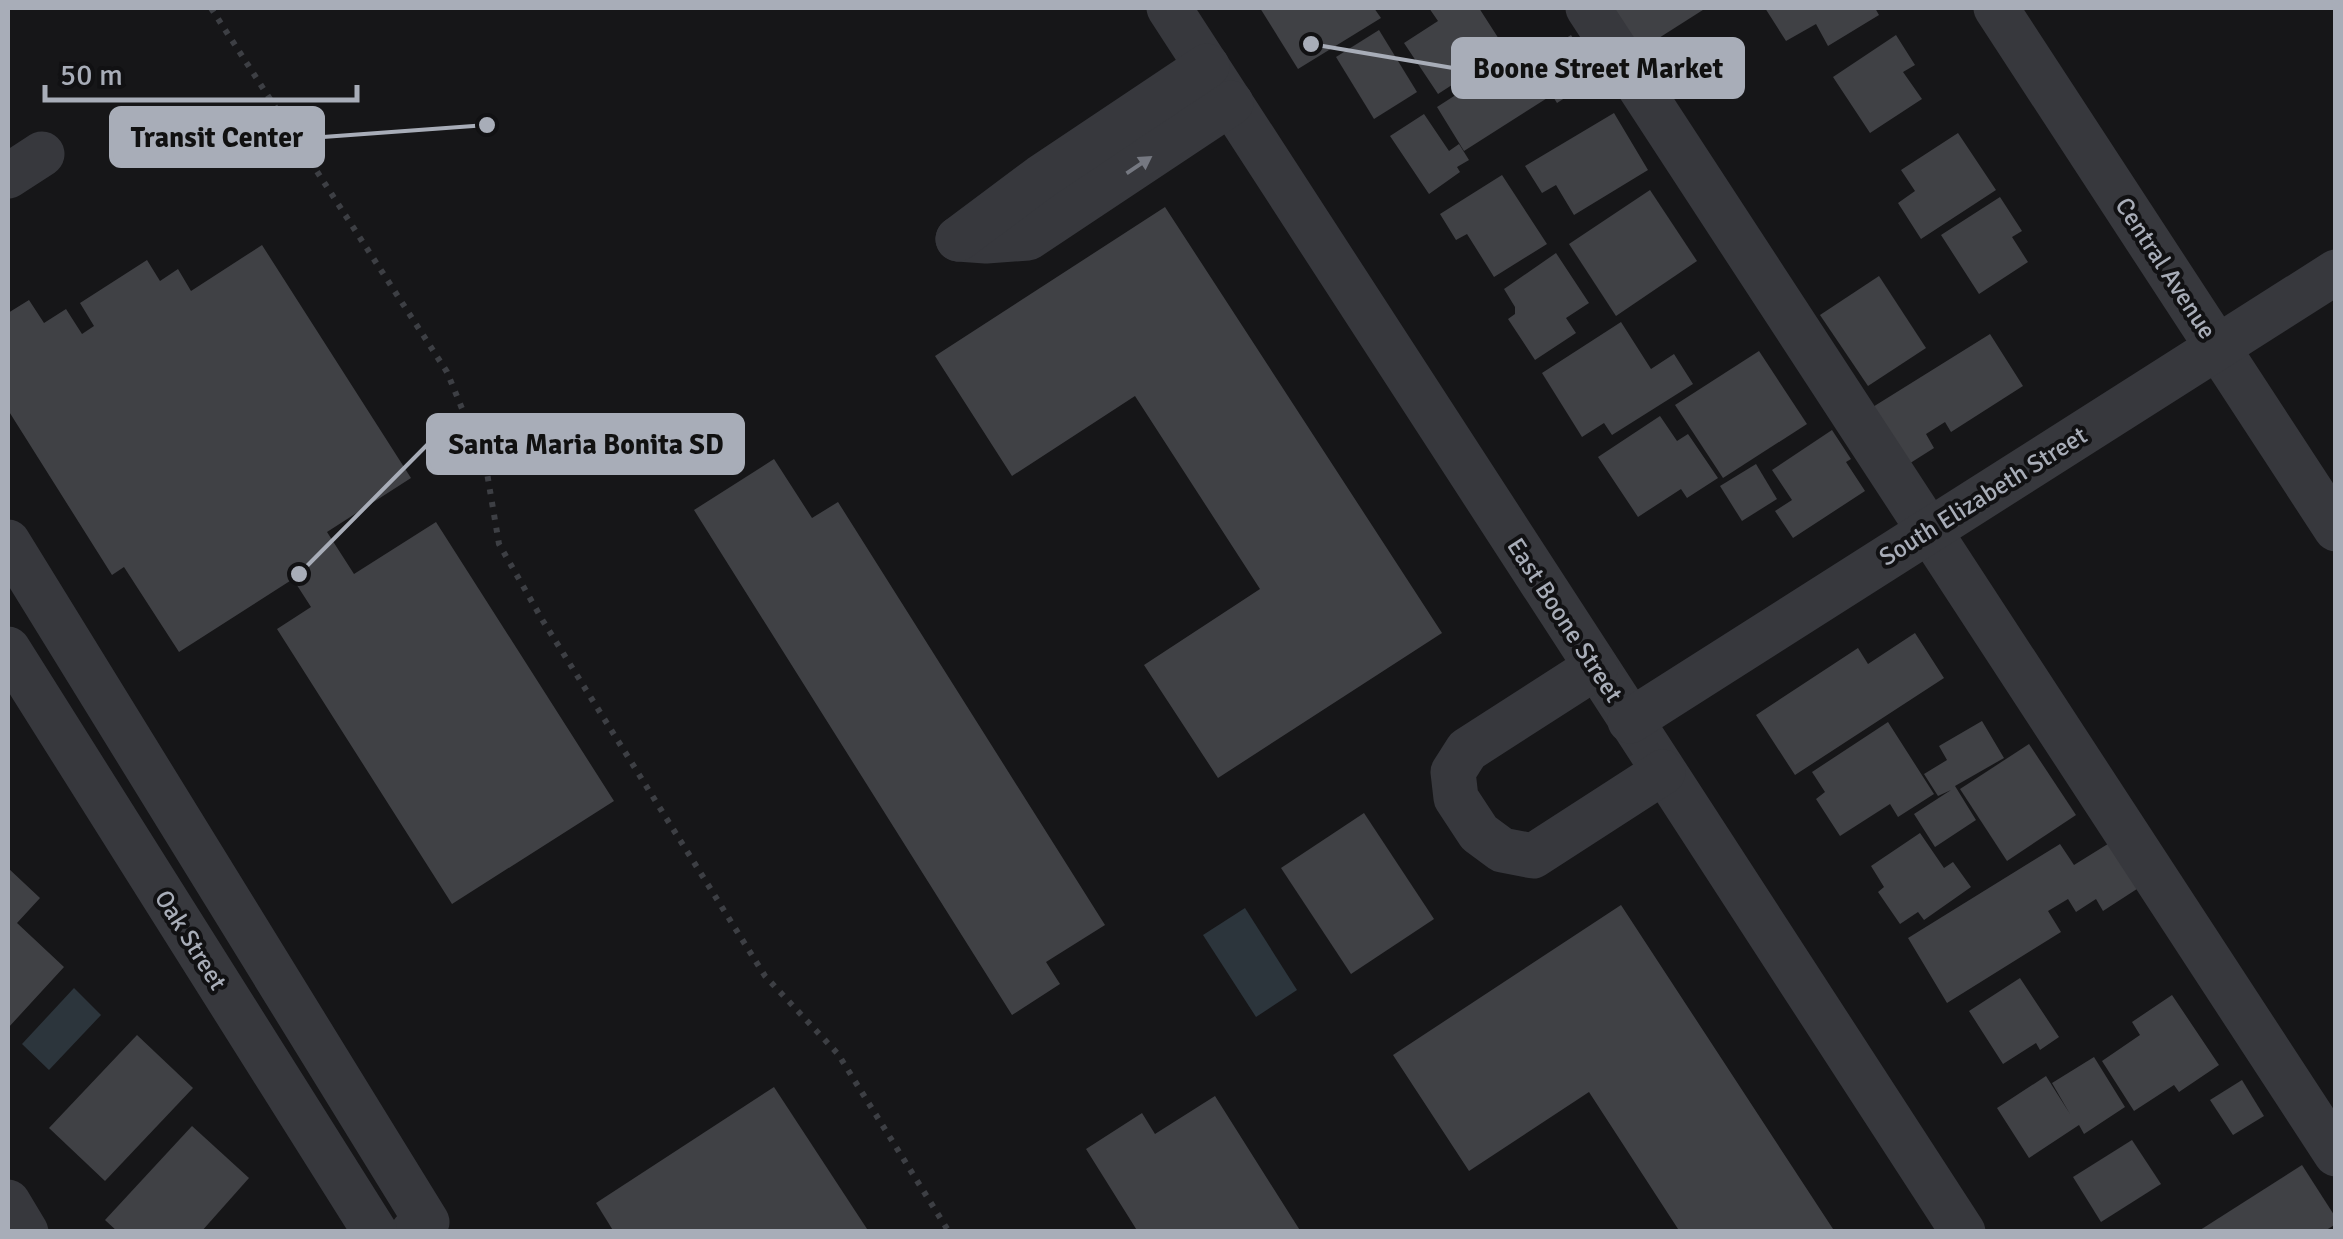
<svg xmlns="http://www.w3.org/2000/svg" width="2343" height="1239" font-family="Signika,sans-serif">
  <rect width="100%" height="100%" fill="#161618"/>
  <g fill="#2c353c">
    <polygon points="1245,908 1297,990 1256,1017 1203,935"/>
    <polygon points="74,988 101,1015 49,1070 22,1044"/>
  </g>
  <g fill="#404145">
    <polygon points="1260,8 1374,8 1381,18 1298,69"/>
    <polygon points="1429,8 1479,8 1506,50 1438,94 1404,43 1438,21"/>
    <polygon points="1614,8 1706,8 1640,50"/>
    <polygon points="1765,8 1875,8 1879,15 1828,46 1816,24 1786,41"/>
    <polygon points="1379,30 1417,92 1374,119 1336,57"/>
    <polygon points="1571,35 1597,77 1557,103 1552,95 1464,151 1437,107 1527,49 1533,59"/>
    <polygon points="1896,35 1915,65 1903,72 1922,99 1870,133 1833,77"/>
    <polygon points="1614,113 1648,170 1574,215 1556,185 1542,193 1525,166"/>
    <polygon points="1424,114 1449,151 1459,144 1469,160 1457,167 1460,172 1429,194 1390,136"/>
    <polygon points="1958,133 1996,190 1921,239 1898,203 1915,191 1901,170"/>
    <polygon points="1502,175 1547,244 1494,277 1467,234 1456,240 1440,214"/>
    <polygon points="1650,190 1697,261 1616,316 1569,244"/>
    <polygon points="2000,197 2022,231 2012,237 2028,262 1979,294 1941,235"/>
    <polygon points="1165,207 1442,633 1218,778 1144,665 1260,589 1135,396 1012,476 935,356"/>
    <polygon points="262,245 411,478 327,532 354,574 436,522 614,801 452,904 277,629 311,607 293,579 179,652 124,567 112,575 8,410 8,313 29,300 44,323 66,309 82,334 94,326 80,303 147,260 160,281 178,269 191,291"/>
    <polygon points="1556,253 1589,303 1566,318 1576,333 1535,360 1508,319 1515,314 1515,307 1504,289"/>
    <polygon points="1879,276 1926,348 1868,386 1820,315"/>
    <polygon points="1621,322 1651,369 1674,354 1693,384 1612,435 1604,423 1582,437 1542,373"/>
    <polygon points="1990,334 2023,386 1951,432 1945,422 1926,434 1934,448 1904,467 1868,410"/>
    <polygon points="1759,351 1807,424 1723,478 1675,405"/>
    <polygon points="1660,416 1677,441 1688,434 1718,478 1687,498 1681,489 1638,517 1598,457"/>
    <polygon points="1832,430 1851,459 1846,462 1865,491 1793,538 1775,511 1792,500 1772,470"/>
    <polygon points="774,459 812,518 838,502 1105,925 1046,962 1060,984 1012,1015 694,510"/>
    <polygon points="1756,464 1777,499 1742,521 1720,486"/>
    <polygon points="1915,633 1944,678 1795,775 1756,715 1858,648 1868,664"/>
    <polygon points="1982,721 2004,758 1955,786 1976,820 1935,847 1914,814 1951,790 1938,796 1924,774 1947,760 1939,746"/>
    <polygon points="1888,722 1934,794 1898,817 1890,804 1840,836 1816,799 1825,792 1812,772"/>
    <polygon points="2029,744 2076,815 2007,861 1960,789"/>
    <polygon points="1364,813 1434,919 1351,974 1281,868"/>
    <polygon points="1920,833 1944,868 1953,862 1971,887 1924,920 1918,912 1900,924 1878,892 1884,887 1871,866"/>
    <polygon points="2111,842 2140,887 2103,911 2096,899 2076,912 2068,899 2048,911 2061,932 1947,1003 1908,938 2060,844 2074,865"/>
    <polygon points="8,868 40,898 17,923 64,967 8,1028"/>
    <polygon points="1621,905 1835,1232 1680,1232 1589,1092 1469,1171 1393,1055"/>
    <polygon points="2020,978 2059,1037 2040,1050 2036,1043 2003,1064 1969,1011"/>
    <polygon points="2172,995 2219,1065 2179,1092 2174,1085 2134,1111 2102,1061 2140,1035 2132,1022"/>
    <polygon points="137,1035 193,1088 105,1181 49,1128"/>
    <polygon points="2094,1057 2125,1107 2084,1134 2079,1125 2029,1158 1997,1108 2046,1076 2070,1114 2052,1083"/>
    <polygon points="2242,1080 2264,1116 2233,1135 2210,1100"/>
    <polygon points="774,1087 869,1232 614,1232 596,1203"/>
    <polygon points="1215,1096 1301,1232 1138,1232 1086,1149 1142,1113 1155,1134"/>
    <polygon points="192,1126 249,1178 201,1232 118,1232 105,1220"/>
    <polygon points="2132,1140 2161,1184 2101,1222 2073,1177"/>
    <polygon points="2302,1165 2336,1218 2336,1224 2323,1232 2197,1232"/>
  </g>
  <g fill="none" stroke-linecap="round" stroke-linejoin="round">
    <polyline stroke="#3d3f44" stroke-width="6" stroke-dasharray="5 8" stroke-linecap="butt" points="211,8 447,372 486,467 499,544 543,621 765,976 838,1054 949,1232"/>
    <g stroke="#37383d" stroke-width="45">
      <polyline points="1169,8 1963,1232"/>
      <polyline points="1588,8 2336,1154"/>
      <polyline points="1996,8 2336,529"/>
      <polyline points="8,176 42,154"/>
      <polyline points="958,239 986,241 1028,238 1231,103"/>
      <polyline points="958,239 1041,177 1207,66"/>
      <polyline points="8,542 427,1222 413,1232"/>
      <polyline points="8,649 375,1232"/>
      <polyline points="1596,667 1467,750 1453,772 1456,798 1479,833 1502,850 1533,856 1663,772"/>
      <polyline points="1630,721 2336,272"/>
      <polyline points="8,1202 26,1232"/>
    </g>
  </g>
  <defs><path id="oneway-solid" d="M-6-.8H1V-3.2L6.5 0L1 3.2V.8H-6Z" transform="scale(2.5)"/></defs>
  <use fill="#757881" href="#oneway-solid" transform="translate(1139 165) rotate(-34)"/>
  <g text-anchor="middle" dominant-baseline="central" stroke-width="8" stroke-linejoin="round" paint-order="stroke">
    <g font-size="25" fill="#a8adb8" stroke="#111113">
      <text transform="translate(2166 268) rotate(57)">Central Avenue</text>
      <text transform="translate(1983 496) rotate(-32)">South Elizabeth Street</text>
      <text transform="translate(1565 620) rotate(57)">East Boone Street</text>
      <text transform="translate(191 940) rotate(58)">Oak Street</text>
    </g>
  </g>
  <path fill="none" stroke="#a8adb8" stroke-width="4" d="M1311 44L1453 68M487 125L323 137M299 574L428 444"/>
  <g fill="#a8adb8" stroke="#111113" stroke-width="4">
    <circle cx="1311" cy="44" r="10"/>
    <circle cx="487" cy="125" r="10"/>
    <circle cx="299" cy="574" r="10"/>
  </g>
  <g fill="#a8adb8" stroke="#a8adb8" stroke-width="4">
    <rect x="1453" y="39" width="290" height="58" rx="10"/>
    <rect x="111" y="108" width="212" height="58" rx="10"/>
    <rect x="428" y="415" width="315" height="58" rx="10"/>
  </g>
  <g font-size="28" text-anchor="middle" font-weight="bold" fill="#111">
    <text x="1598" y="78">Boone Street Market</text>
    <text x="217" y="147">Transit Center</text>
    <text x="586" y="454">Santa Maria Bonita SD</text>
  </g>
  <rect width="2343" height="1239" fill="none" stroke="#a8adb8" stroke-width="20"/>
  <path d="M45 85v15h312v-15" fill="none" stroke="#a8adb8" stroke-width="5"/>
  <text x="60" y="85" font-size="30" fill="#a8adb8" stroke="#111113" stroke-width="8" paint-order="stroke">50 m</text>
</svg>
